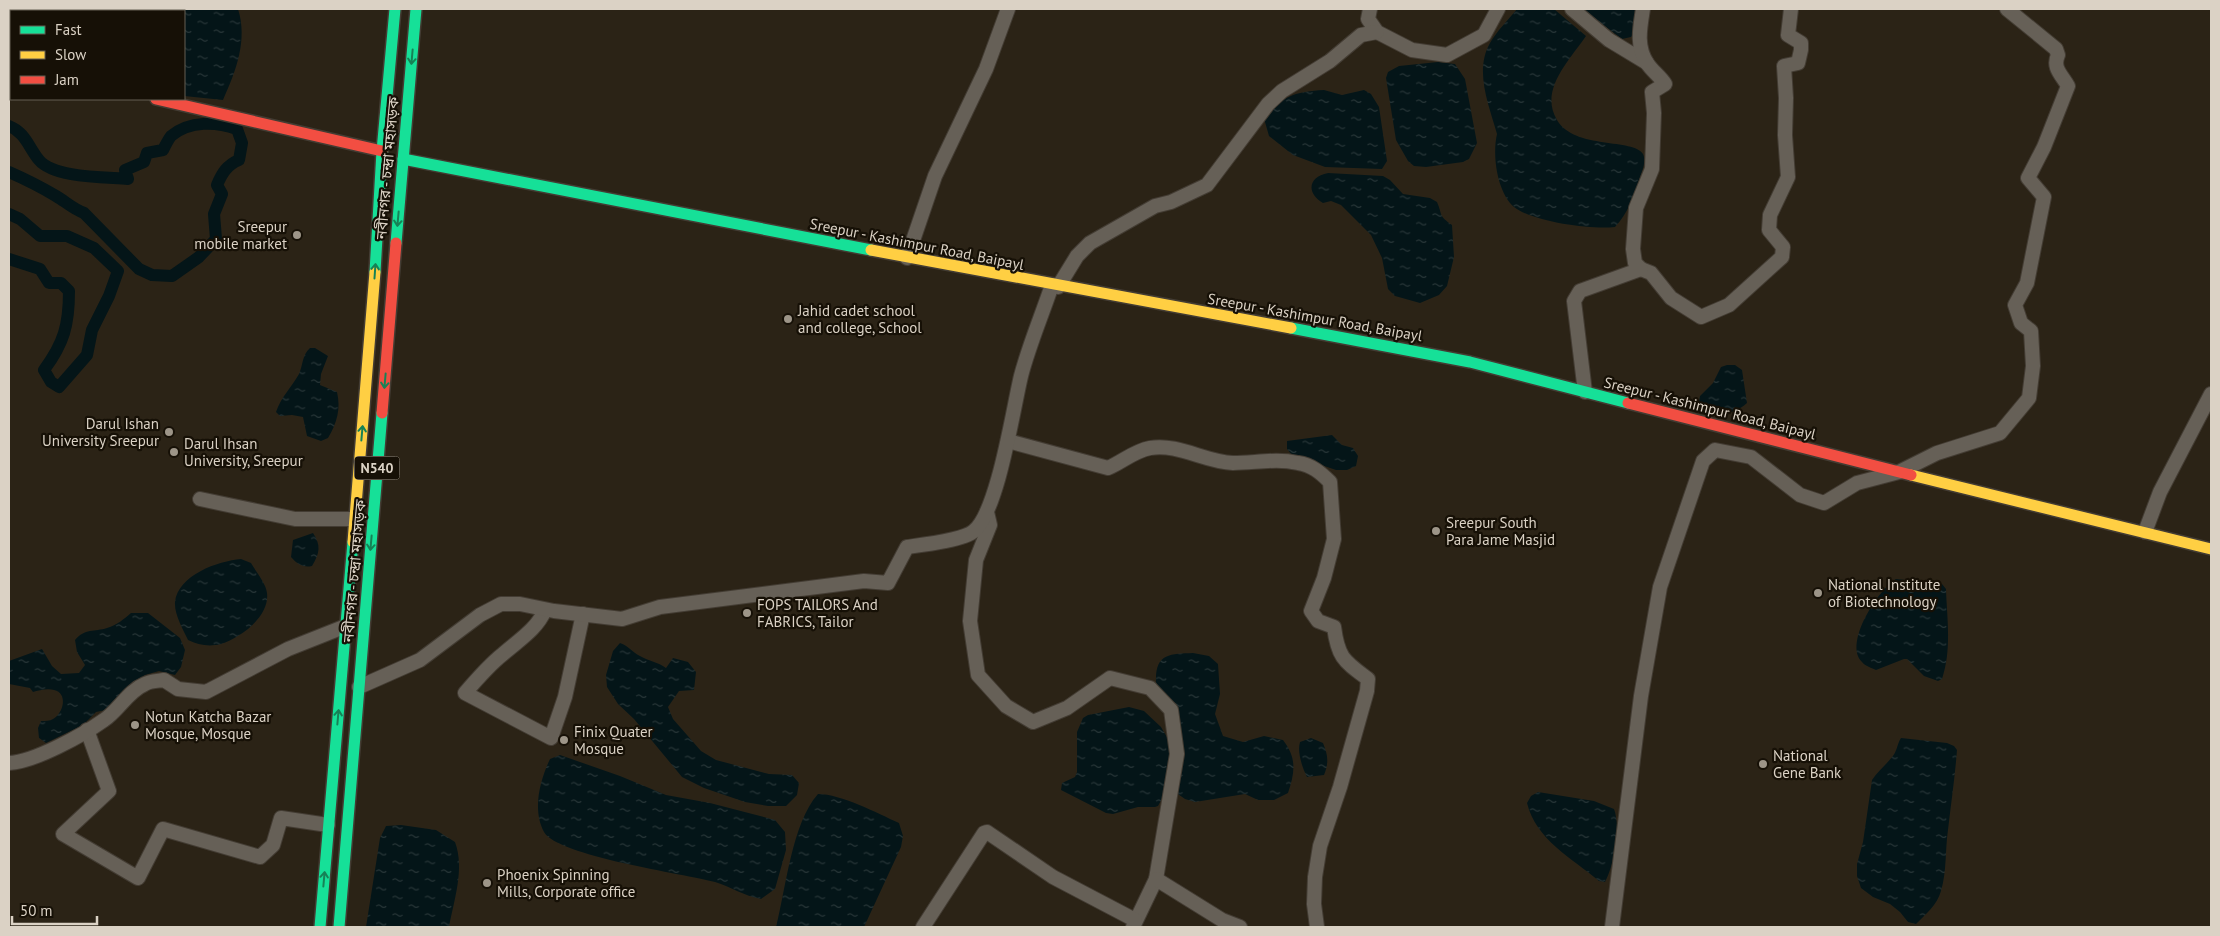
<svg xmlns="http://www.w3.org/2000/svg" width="2220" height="936" font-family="'PT Sans','Noto Sans Bengali',sans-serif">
  <defs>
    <pattern id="water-ripples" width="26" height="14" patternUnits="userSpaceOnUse" patternTransform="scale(1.25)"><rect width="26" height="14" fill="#041518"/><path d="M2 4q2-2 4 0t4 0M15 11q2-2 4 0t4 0" fill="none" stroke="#283638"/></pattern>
  </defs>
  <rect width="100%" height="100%" fill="#2b2316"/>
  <g fill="url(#water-ripples)">
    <path d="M175,9H238C248,40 236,71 223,100L184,96V11H172Z"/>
    <path d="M1517,9H1554L1586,36C1569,61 1539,90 1557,120C1575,150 1634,138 1643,154C1647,162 1641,173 1639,180C1633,198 1628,213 1615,227C1592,230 1533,222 1514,207C1497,192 1492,155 1497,134C1489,105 1474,71 1490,43C1497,31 1508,20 1517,9Z"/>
    <polygon points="1582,9 1635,9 1635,32 1631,37 1622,39"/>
    <polygon points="1438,62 1455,64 1465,79 1477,143 1469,159 1463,162 1426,167 1414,166 1408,161 1396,140 1386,78 1388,72 1399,66"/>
    <path d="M1324,90L1342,95L1364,90L1371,94L1379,107L1387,161L1382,169L1325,167L1293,155L1269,136L1263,115C1287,96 1292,92 1324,90Z"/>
    <path d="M1328,173L1383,176L1390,180L1403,194L1430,198L1437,202C1443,216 1438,215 1452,225L1454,257L1447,286L1439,295L1420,303L1395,296L1388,289L1382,258L1371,235L1341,205L1331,201L1323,203C1306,193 1308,177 1328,173Z"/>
    <path d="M310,348H315L328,356L321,374L320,385L337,392C341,409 337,423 328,438L321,441L307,436L303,417L292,415L280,416L276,412C281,397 291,388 299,374C303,365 302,355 310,348Z"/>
    <path d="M1727,365H1735L1742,370L1747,403C1735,414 1712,420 1698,408L1700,396L1713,383L1721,367Z"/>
    <polygon points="1332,435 1342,445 1353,448 1358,456 1356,466 1347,470 1336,470 1292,455 1287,449 1287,441"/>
    <path d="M313,533C321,545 320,553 312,566C303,568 297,564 291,557L293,540Z"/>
    <path d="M241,559L251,563C256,572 266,583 267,593C270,616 241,638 221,644C209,647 198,645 188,640C183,629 174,614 175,602C178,575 218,561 241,559Z"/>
    <path d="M1896,579L1942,584L1946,589C1947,619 1952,650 1942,679L1938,681L1924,676L1907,659H1904L1876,670C1872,668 1865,666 1862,662C1843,643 1879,589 1896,579Z"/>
    <path d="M131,613H148L180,638L185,650L181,667L175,675L159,671L145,675L132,683L106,710L96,712L83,725L46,743L39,738L38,728L41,721C45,721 50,721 53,719C64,713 68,693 54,690C48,688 39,690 33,692L30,688L9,684V661L42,649L52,666L61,674L79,673L85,665L77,652L75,640C85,628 94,632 107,628C117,625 124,619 131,613Z"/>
    <path d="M620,643C629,646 632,652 640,656C649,661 658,662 666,668L673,658L688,662L696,672L694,690L679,691L668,707L673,719L701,751L716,760L769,774L792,775L799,783L797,795L786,806H768L745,802L704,788L682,777L634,719L618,704L607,687L606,675L613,651Z"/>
    <path d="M1193,653L1209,656L1218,664L1220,694L1215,714L1223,736L1243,742L1264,736L1283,740C1297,758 1295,772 1288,793L1274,800H1258L1245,794L1195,802L1185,799L1175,792L1180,748L1156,682C1155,653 1170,654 1193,653Z"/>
    <polygon points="1129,707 1144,711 1161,727 1168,739 1171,752 1164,795 1158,806 1155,807 1138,807 1113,814 1106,813 1061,790 1062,783 1075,777 1077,772 1077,732 1083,718 1088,715"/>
    <path d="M1311,738L1323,743C1328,755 1329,763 1324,775L1307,777C1302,767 1297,752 1300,742Z"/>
    <path d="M1901,738L1947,743L1954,746L1957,750C1955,777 1951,803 1948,830C1945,850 1947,871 1941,891C1937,905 1926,914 1916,924L1908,922L1900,912L1890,904L1873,897L1861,888L1857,876V864L1863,842L1872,780C1878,771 1886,765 1892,757C1897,752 1897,744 1901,738Z"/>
    <path d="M560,755L620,776L666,795L710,803L775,820L785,832L786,850L775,889L761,899C744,896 731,887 715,882C685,874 557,856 544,832C532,810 540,780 550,759Z"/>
    <path d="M1538,792L1594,801L1614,809C1621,827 1614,866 1605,882L1599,881C1572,858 1536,840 1527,803L1531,796Z"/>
    <path d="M818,794C841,794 877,813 899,823L903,836L901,847L864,927H776C786,888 792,823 818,794Z"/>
    <path d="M401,825L436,830L455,842C465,869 454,900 449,927H366L380,838L386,826Z"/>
  </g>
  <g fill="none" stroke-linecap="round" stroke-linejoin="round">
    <g stroke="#041518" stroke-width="12">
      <path d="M9,126C25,132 29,148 39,160C54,178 105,177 128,179L125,170L144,162L147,153L163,150C165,146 168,140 171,136C190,120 217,122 237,129L242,143L239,160C227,165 222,173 217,185L222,194L214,214L216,239L199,257L172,276L152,275L139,269L84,213C73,209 66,202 56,196C41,187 25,179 9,172"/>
      <path d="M9,214L20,219L40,236H67L94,248L118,271L109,296L92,330L87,355L59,387L51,382L44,370C64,343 69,325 69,291L61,283H49L40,269L9,259"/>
    </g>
    <g stroke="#433c33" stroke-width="16">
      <g id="street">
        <polyline points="1370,9 1368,19 1377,32 1412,50 1447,55 1484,35 1498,9"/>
        <polyline points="1572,9 1609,40 1647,63"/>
        <polyline points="907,258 935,176 986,69 1008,9"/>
        <polyline points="1641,269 1651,273 1671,298 1701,317 1729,305 1782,257 1783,247 1769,230 1770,215 1788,177 1785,135 1786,98 1784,66 1798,63 1801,50 1801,43 1788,35 1791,9"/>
        <polyline points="1058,287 1077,256 1090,243 1155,206 1171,202 1207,185 1268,104 1282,91 1330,61 1361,35 1377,32"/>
        <path d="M1585,392L1574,301L1580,291L1641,269L1635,263L1633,249L1636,208L1652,169L1654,113L1652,92L1665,84C1660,76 1652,71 1647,63C1636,46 1640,28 1643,9"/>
        <path d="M1008,441L1108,468C1122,462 1134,451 1150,448C1178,443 1205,462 1233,463C1255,463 1276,458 1298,463C1312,465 1321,473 1330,482L1334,539L1324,578L1311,611L1318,621L1334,627C1338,658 1344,661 1368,679L1367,691L1340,787L1320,846L1315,877L1314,904L1317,927"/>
        <polyline points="200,499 295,519 355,519"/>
        <polyline points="987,512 990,525 976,560 970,621 978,675 1006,706 1033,722 1067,708 1110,678 1150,688 1171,710 1177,754 1156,879 1133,927"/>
        <polyline points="2145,532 2160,492 2211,394"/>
        <path d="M545,610C537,629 519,640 503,654C489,665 477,679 465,693L551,738L565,697L583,614"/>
        <path d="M359,687L420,660L480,615L501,604H520L554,611L622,619L660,607L864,581L888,583L907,547C921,545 964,540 974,531C998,511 1013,409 1021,376C1029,345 1042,315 1052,285"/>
        <polyline points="87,730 109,791 63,834 138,878 163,829 260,857 273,845 281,818 328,825"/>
        <path d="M9,763C34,762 83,735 104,720C119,710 128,691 145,684C150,681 158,681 164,680L178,689L206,692L288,649L346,626"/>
        <polyline points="1156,879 1222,920 1240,927"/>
        <polyline points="923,927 984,833 987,832 1053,877 1135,920"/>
        <path d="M1612,927L1641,696L1660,587L1703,461L1715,450L1751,457L1800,495L1824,503L1857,483L1899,472L1937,453L2000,433L2029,398L2033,366L2031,331L2021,323L2015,305L2027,283L2044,197L2028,178L2044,147L2068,86C2062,75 2052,68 2058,55L2056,49L2007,9"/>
      </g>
    </g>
    <g stroke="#433c33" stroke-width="14">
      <g id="fast">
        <polyline points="403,159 871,250"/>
        <polyline points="396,243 416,9"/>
        <polyline points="375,272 382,151 395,9"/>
        <polyline points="1291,328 1470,362 1628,403"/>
        <polyline points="320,927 353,542"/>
        <polyline points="339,927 382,413"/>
      </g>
    </g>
    <g stroke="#433c33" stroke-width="14">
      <g id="slow">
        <polyline points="9,65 11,65"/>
        <polyline points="871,250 1291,328"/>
        <polyline points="1911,475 2211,549"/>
        <polyline points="353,542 375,272"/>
      </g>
    </g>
    <g stroke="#433c33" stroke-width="14">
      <g id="jam">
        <polyline points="156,99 382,151"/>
        <polyline points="1628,403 1911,475"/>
        <polyline points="382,413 396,243"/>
      </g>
    </g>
    <use href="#street" stroke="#666057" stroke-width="14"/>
    <use href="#fast" stroke="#16e098" stroke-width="11"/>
    <use href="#slow" stroke="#ffcf43" stroke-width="11"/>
    <use href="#jam" stroke="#f24e42" stroke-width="11"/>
  </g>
  <defs><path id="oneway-shaft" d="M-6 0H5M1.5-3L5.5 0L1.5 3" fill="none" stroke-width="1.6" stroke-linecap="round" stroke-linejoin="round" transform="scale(1.25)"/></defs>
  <g stroke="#168256">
    <use href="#oneway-shaft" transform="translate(412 57) rotate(95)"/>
    <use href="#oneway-shaft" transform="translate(398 219) rotate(95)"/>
    <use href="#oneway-shaft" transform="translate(375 271) rotate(-86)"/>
    <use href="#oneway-shaft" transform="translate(385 381) rotate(95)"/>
    <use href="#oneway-shaft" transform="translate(362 433) rotate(-85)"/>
    <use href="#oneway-shaft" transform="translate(371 543) rotate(95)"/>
    <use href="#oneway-shaft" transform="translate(338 717) rotate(-85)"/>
    <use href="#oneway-shaft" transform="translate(324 879) rotate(-85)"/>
  </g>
  <g fill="#9d9588" stroke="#161006" stroke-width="2">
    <circle cx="297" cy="235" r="5"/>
    <circle cx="788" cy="319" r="5"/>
    <circle cx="169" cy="432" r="5"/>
    <circle cx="174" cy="452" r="5"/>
    <circle cx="1436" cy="531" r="5"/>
    <circle cx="1818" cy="593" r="5"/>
    <circle cx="747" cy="613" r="5"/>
    <circle cx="135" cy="725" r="5"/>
    <circle cx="564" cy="740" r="5"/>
    <circle cx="1763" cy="764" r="5"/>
    <circle cx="487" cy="883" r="5"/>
  </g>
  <g text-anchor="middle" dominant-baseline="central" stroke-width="4.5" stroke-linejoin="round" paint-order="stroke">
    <rect fill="#161006" stroke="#a0988c" stroke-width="1" x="354.5" y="456.5" width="45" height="23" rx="4"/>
    <g font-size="14" font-weight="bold" fill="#dbd2c5">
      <text x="377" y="468">N540</text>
    </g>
    <g font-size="15" fill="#dbd2c5" stroke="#161006">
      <text transform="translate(387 168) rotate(-85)">নবীনগর - চন্দ্রা মহাসড়ক</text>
      <text transform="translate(917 244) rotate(11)">Sreepur - Kashimpur Road, Baipayl</text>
      <text transform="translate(1315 317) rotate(10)">Sreepur - Kashimpur Road, Baipayl</text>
      <text transform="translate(1710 408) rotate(14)">Sreepur - Kashimpur Road, Baipayl</text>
      <text transform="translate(354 571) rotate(-85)">নবীনগর - চন্দ্রা মহাসড়ক</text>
    </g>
    <g font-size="15" fill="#dbd2c5" stroke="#161006" text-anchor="start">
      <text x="287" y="226" text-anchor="end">Sreepur<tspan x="287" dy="17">mobile market</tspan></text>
      <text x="798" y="310">Jahid cadet school<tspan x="798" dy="17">and college, School</tspan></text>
      <text x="159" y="423" text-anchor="end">Darul Ishan<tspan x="159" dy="17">University Sreepur</tspan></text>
      <text x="184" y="443">Darul Ihsan<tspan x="184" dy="17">University, Sreepur</tspan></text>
      <text x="1446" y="522">Sreepur South<tspan x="1446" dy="17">Para Jame Masjid</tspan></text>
      <text x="1828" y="584">National Institute<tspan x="1828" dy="17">of Biotechnology</tspan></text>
      <text x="757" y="604">FOPS TAILORS And<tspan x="757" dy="17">FABRICS, Tailor</tspan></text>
      <text x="145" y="716">Notun Katcha Bazar<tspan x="145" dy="17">Mosque, Mosque</tspan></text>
      <text x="574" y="731">Finix Quater<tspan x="574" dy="17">Mosque</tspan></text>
      <text x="1773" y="755">National<tspan x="1773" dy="17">Gene Bank</tspan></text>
      <text x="497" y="874">Phoenix Spinning<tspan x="497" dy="17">Mills, Corporate office</tspan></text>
    </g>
  </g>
  <rect width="2220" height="936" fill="none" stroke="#dbd2c5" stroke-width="20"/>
  <rect x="10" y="10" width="175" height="90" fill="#161006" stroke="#655e52"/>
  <rect x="20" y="26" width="25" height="8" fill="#16e098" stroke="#655e52"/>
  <text x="55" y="35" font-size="15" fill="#dbd2c5">Fast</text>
  <rect x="20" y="51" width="25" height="8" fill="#ffcf43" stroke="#655e52"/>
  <text x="55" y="60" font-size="15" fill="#dbd2c5">Slow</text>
  <rect x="20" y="76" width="25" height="8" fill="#f24e42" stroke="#655e52"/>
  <text x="55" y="85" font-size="15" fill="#dbd2c5">Jam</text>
  <path d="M12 916v8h85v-8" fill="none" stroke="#dbd2c5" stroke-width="2.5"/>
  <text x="20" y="916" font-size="15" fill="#dbd2c5" stroke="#161006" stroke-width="4" paint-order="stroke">50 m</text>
</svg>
